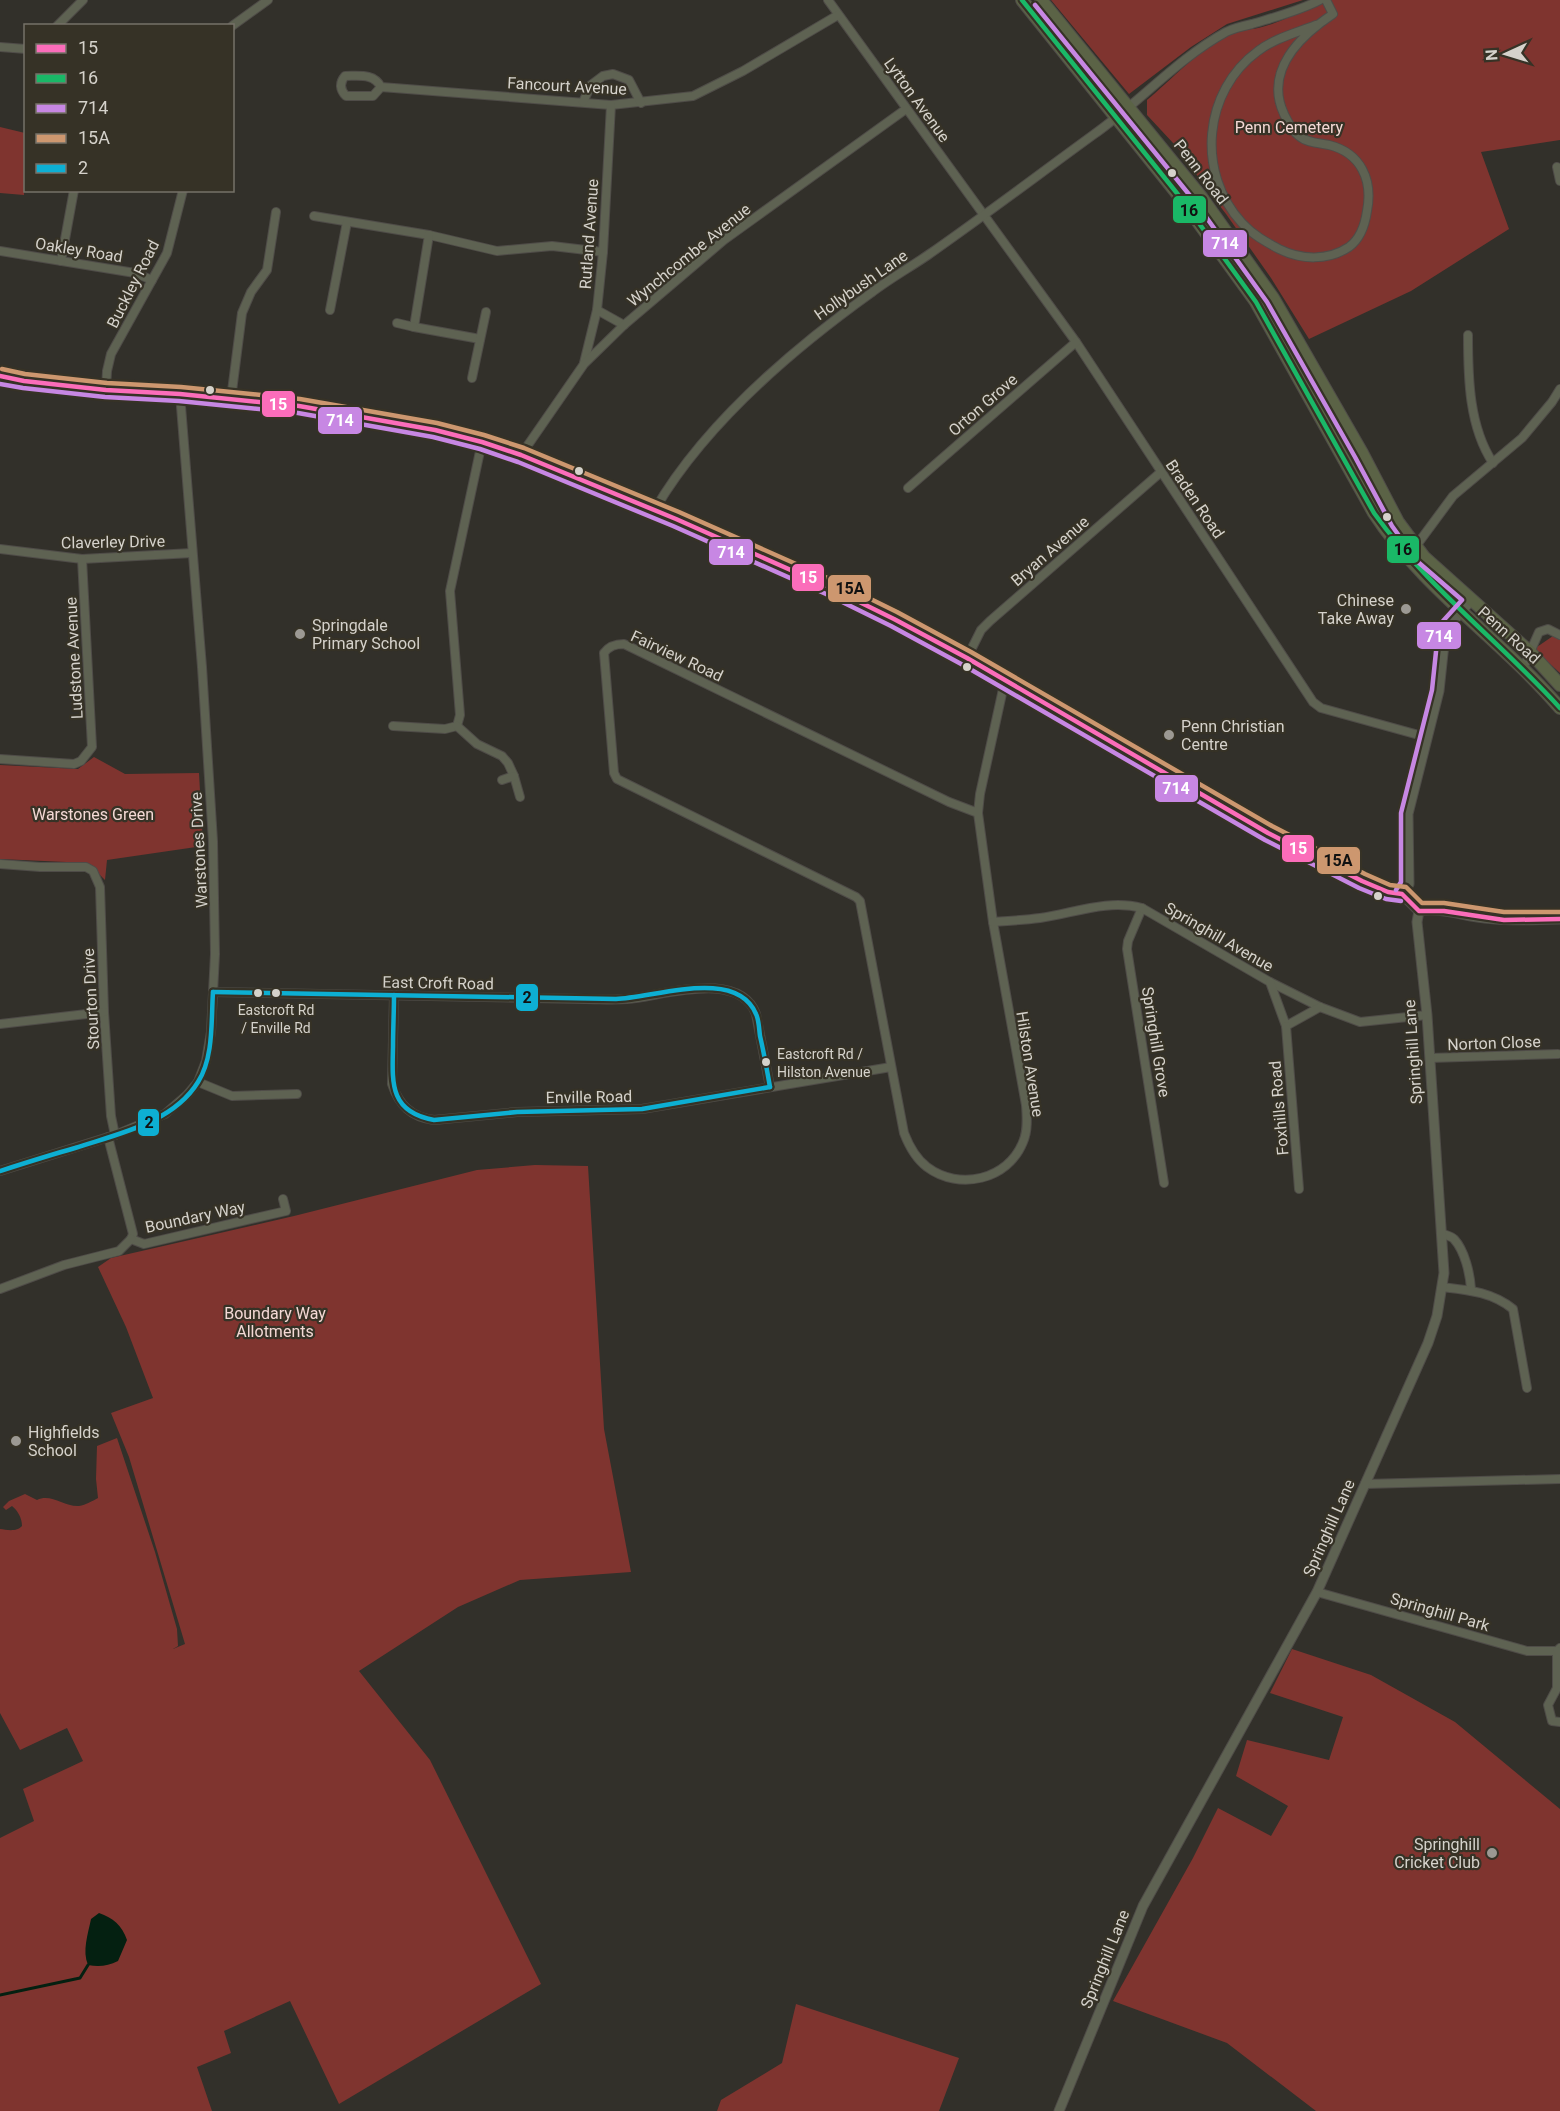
<svg xmlns="http://www.w3.org/2000/svg" width="1560" height="2111" font-family="Roboto,sans-serif">
  <rect width="100%" height="100%" fill="#32302a"/>
  <g fill="#7f342f">
    <polygon points="1051,0 1303,0 1227,24 1191,47 1129,94"/>
    <path d="M1321,0H1560V140L1481,152L1509,229L1411,291L1309,339L1271,278L1226,214L1199,179L1187,158L1147,115V100C1169,82 1205,44 1230,33C1240,29 1252,30 1262,27C1283,22 1302,10 1321,0Z"/>
    <polygon points="0,127 25,133 24,195 0,193"/>
    <polygon points="1553,636 1560,639 1560,673 1534,649"/>
    <polygon points="94,757 125,774 199,773 203,846 107,860 105,880 88,863 0,859 0,765 78,769"/>
    <path d="M535,1165L588,1166L604,1429L631,1572L520,1580L458,1607L359,1671L430,1760L541,1984L339,2104L290,2001L224,2031L231,2053L197,2067L212,2111H0V1838L34,1821L23,1789L83,1761L67,1728L20,1750L0,1713V1529C7,1530 17,1532 22,1526C22,1518 18,1511 12,1506L6,1510L3,1507L9,1501L25,1494L37,1500C51,1493 64,1507 79,1506C86,1505 92,1501 98,1498L96,1479L97,1446L117,1438L155,1552L177,1629L178,1646L173,1649L185,1644L129,1457L111,1413L153,1398L126,1327L98,1267L111,1258L294,1216L477,1170Z"/>
    <polygon points="1292,1649 1371,1675 1455,1722 1560,1809 1560,2111 1316,2111 1227,2043 1113,2001 1193,1858 1218,1808 1271,1836 1288,1806 1236,1776 1247,1740 1329,1760 1343,1717 1270,1693"/>
    <polygon points="796,2004 959,2058 939,2111 717,2111 721,2100 782,2063"/>
  </g>
  <path fill="#042011" d="M99,1913C113,1918 122,1925 127,1940L118,1961C108,1966 99,1967 88,1965C82,1951 88,1934 91,1919Z"/>
  <g fill="none" stroke-linecap="round" stroke-linejoin="round">
    <polyline stroke="#042011" stroke-width="3" points="0,1995 80,1978 88,1965"/>
    <g stroke="#4f4c48" stroke-width="10">
      <g id="minor">
        <polyline points="828,0 1076,342 1313,702 1321,708 1426,737"/>
        <path d="M1316,25C1296,33 1275,38 1258,51C1203,91 1196,173 1242,223C1253,235 1266,242 1279,249C1301,260 1328,261 1349,247C1360,239 1365,225 1367,211C1373,180 1361,153 1329,145C1319,143 1307,143 1299,136C1292,131 1288,122 1284,114C1264,71 1300,36 1333,14L1326,0"/>
        <polyline points="57,26 83,0"/>
        <polyline points="232,26 268,0"/>
        <polyline points="0,47 26,49"/>
        <path d="M381,87L373,96H346C340,90 339,83 345,76C359,76 374,73 381,87L611,105L693,96L743,71L838,15"/>
        <polyline points="583,102 591,85 603,76 613,74 629,80 641,103"/>
        <polyline points="1557,167 1560,181"/>
        <polyline points="314,216 429,235 497,251 552,246 603,252"/>
        <polyline points="429,235 414,327 480,339"/>
        <polyline points="0,251 135,273 152,280"/>
        <polyline points="61,261 74,190"/>
        <polyline points="330,310 347,222"/>
        <polyline points="597,310 624,325"/>
        <polyline points="397,323 414,327"/>
        <path d="M1468,335C1468,378 1469,427 1493,463"/>
        <polyline points="584,363 597,310 603,252 611,105"/>
        <polyline points="472,378 486,312"/>
        <polyline points="106,390 107,371 111,354 167,253 183,190"/>
        <polyline points="231,399 242,313 251,292 267,270 276,212"/>
        <polyline points="521,455 584,364 624,325 724,240 906,109"/>
        <polyline points="908,488 1076,342"/>
        <path d="M654,511C703,426 793,349 871,293C889,279 909,268 928,255C984,216 1038,175 1093,135C1139,103 1177,59 1226,32C1234,28 1243,26 1252,24C1275,17 1299,11 1320,0"/>
        <polyline points="1416,546 1453,496 1522,438 1552,402 1560,389"/>
        <polyline points="0,549 82,559 192,553"/>
        <polyline points="967,658 981,630 990,621 1161,472"/>
        <polyline points="1523,668 1539,632 1548,629 1560,635"/>
        <polyline points="393,726 445,729 457,726 460,715 450,591 482,442"/>
        <polyline points="457,726 477,744 502,756 508,763 514,776 520,797"/>
        <polyline points="0,759 74,764 81,761 92,747 82,559"/>
        <polyline points="502,780 514,776"/>
        <path d="M978,813L949,802L624,644C615,644 609,646 604,653L614,773L617,779L856,897L860,901L904,1133C909,1146 915,1158 927,1167C959,1191 1008,1180 1023,1142C1028,1131 1027,1117 1026,1105L993,922L978,813L980,794L1005,680"/>
        <polyline points="0,864 40,867 86,867 93,871 100,887 104,1012 111,1116 115,1135"/>
        <polyline points="1142,908 1128,941 1127,949 1164,1183"/>
        <path d="M993,922C1008,921 1024,920 1040,918C1074,913 1108,899 1142,908L1270,982L1320,1007L1360,1022L1427,1015"/>
        <polyline points="1270,982 1286,1026 1320,1007"/>
        <path d="M213,992L585,999C599,999 613,1000 627,999C663,996 739,969 756,1014L770,1087"/>
        <path d="M394,995L392,1084C399,1105 411,1117 434,1120L517,1112L642,1109L891,1067"/>
        <polyline points="0,1024 104,1012"/>
        <polyline points="1286,1026 1299,1189"/>
        <polyline points="1430,1058 1558,1054"/>
        <polyline points="198,1082 232,1096 297,1094"/>
        <polyline points="108,1137 133,1234 131,1239"/>
        <polyline points="0,1171 115,1135 165,1114 187,1095 198,1082 206,1061 211,1032 215,954 213,841 202,667 180,394"/>
        <path d="M1441,1233C1445,1235 1451,1236 1454,1239C1465,1251 1470,1274 1471,1289"/>
        <polyline points="131,1239 144,1244 286,1211 283,1199"/>
        <path d="M1442,1287C1468,1290 1492,1292 1513,1309L1527,1388"/>
        <polyline points="0,1289 64,1265 119,1251 131,1239"/>
        <polyline points="1365,1484 1560,1479"/>
        <polyline points="1317,1592 1527,1651 1557,1651 1560,1648"/>
        <polyline points="1557,1651 1557,1688 1548,1705 1552,1721 1560,1722"/>
      </g>
    </g>
    <g stroke="#4f4c48" stroke-width="11">
      <g id="tertiary">
        <path d="M0,376L24,381L106,390L180,394L299,406L435,430L482,442L521,455L676,519L829,587L894,619L967,658L1268,833L1362,881L1388,892L1402,894L1419,911C1440,907 1464,916 1485,918C1510,921 1535,920 1560,919"/>
        <polyline points="1402,894 1409,884 1408,814 1439,691 1444,644 1450,625 1472,599"/>
        <polyline points="1059,2111 1143,1906 1317,1592 1428,1343 1437,1316 1444,1273 1427,1015 1417,922 1419,911"/>
      </g>
    </g>
    <g stroke="#4f4c48" stroke-width="14">
      <g id="trunk">
        <path d="M1022,0L1180,197L1256,302L1374,513C1424,590 1501,639 1560,708"/>
        <polyline points="1041,0 1202,198 1273,298 1362,453 1398,522 1424,557 1530,652 1560,685"/>
      </g>
    </g>
    <use href="#minor" stroke="#5e6252" stroke-width="8"/>
    <use href="#tertiary" stroke="#5e6252" stroke-width="9"/>
    <use href="#trunk" stroke="#5b6346" stroke-width="12"/>
    <g stroke="#363226" stroke-width="9">
      <polyline id="bus-1" points="0,376 24,381 106,390 180,394 299,406 435,430 482,442 521,455 676,519 829,587 894,619 967,658 1268,833 1362,881 1388,892 1402,894 1419,911 1444,911 1504,920 1560,919"/>
    </g>
    <g stroke="#363226" stroke-width="9">
      <path id="bus-2" d="M1022,0L1180,197L1256,302L1374,513C1427,587 1499,641 1560,708"/>
    </g>
    <g stroke="#363226" stroke-width="9">
      <g id="bus-3">
        <polyline points="1035,5 1196,203 1267,302 1355,457 1392,526 1418,562 1462,600 1443,621 1437,642 1432,690 1401,813 1401,882 1396,890"/>
        <polyline points="0,384 23,388 105,397 179,401 298,413 433,437 480,449 518,462 673,526 826,594 891,626 963,665 1265,840 1359,888 1386,899 1401,901"/>
      </g>
    </g>
    <g stroke="#363226" stroke-width="9">
      <polyline id="bus-4" points="2,369 25,374 107,383 181,387 300,399 437,423 484,435 524,448 679,512 832,580 897,612 971,652 1272,826 1365,874 1390,885 1406,887 1422,903 1444,903 1504,912 1560,912"/>
    </g>
    <g stroke="#363226" stroke-width="9">
      <g id="bus-5">
        <path d="M213,992L616,999C654,998 736,967 756,1014C759,1020 759,1029 760,1036C764,1053 767,1070 770,1087"/>
        <path d="M394,995C394,1012 393,1030 393,1047C392,1084 390,1112 434,1120L517,1112L642,1109L770,1087"/>
        <path d="M0,1171C25,1163 50,1155 75,1148C117,1134 173,1123 198,1082C214,1057 211,1020 213,992"/>
      </g>
    </g>
    <use href="#bus-1" stroke="#fb6dba" stroke-width="4.5"/>
    <use href="#bus-2" stroke="#1ab867" stroke-width="4.5"/>
    <use href="#bus-3" stroke="#c787e3" stroke-width="4.5"/>
    <use href="#bus-4" stroke="#cd976f" stroke-width="4.5"/>
    <use href="#bus-5" stroke="#0dafd3" stroke-width="4.5"/>
  </g>
  <g fill="#d5d2cb" stroke="#363226" stroke-width="2">
    <circle cx="1172" cy="173" r="5"/>
    <circle cx="210" cy="390" r="5"/>
    <circle cx="579" cy="471" r="5"/>
    <circle cx="1387" cy="517" r="5"/>
    <circle cx="967" cy="667" r="5"/>
    <circle cx="1378" cy="896" r="5"/>
    <circle cx="258" cy="993" r="5"/>
    <circle cx="276" cy="993" r="5"/>
    <circle cx="766" cy="1062" r="5"/>
  </g>
  <g fill="#9c9993" stroke="#363226" stroke-width="2">
    <circle cx="1406" cy="609" r="6"/>
    <circle cx="300" cy="634" r="6"/>
    <circle cx="1169" cy="735" r="6"/>
    <circle cx="16" cy="1441" r="6"/>
    <circle cx="1492" cy="1853" r="6"/>
  </g>
  <g text-anchor="middle" dominant-baseline="central" stroke-width="4.5" stroke-linejoin="round" paint-order="stroke">
    <g font-size="14" fill="#d5d2cb" stroke="#363226">
      <text x="276" y="1010">Eastcroft Rd<tspan x="276" dy="18">/ Enville Rd</tspan></text>
      <text x="777" y="1054" text-anchor="start">Eastcroft Rd /<tspan x="777" dy="18">Hilston Avenue</tspan></text>
    </g>
    <g font-size="16" fill="#d5d2cb" stroke="#363226">
      <text transform="translate(567 86) rotate(3)">Fancourt Avenue</text>
      <text transform="translate(917 100) rotate(54)">Lytton Avenue</text>
      <text transform="translate(1201 172) rotate(52)">Penn Road</text>
      <text transform="translate(589 234) rotate(-86)">Rutland Avenue</text>
      <text transform="translate(79 250) rotate(9)">Oakley Road</text>
      <text transform="translate(689 255) rotate(-39)">Wynchcombe Avenue</text>
      <text transform="translate(133 284) rotate(-63)">Buckley Road</text>
      <text transform="translate(861 285) rotate(-35)">Hollybush Lane</text>
      <text transform="translate(983 405) rotate(-41)">Orton Grove</text>
      <text transform="translate(1195 499) rotate(56)">Braden Road</text>
      <text transform="translate(113 542) rotate(-1)">Claverley Drive</text>
      <text transform="translate(1050 551) rotate(-41)">Bryan Avenue</text>
      <text transform="translate(1509 635) rotate(42)">Penn Road</text>
      <text transform="translate(677 656) rotate(25)">Fairview Road</text>
      <text transform="translate(74 658) rotate(-93)">Ludstone Avenue</text>
      <text transform="translate(199 850) rotate(-93)">Warstones Drive</text>
      <text transform="translate(1219 937) rotate(30)">Springhill Avenue</text>
      <text transform="translate(438 983) rotate(1)">East Croft Road</text>
      <text transform="translate(91 999) rotate(-93)">Stourton Drive</text>
      <text transform="translate(1156 1042) rotate(81)">Springhill Grove</text>
      <text transform="translate(1494 1043) rotate(-2)">Norton Close</text>
      <text transform="translate(1413 1052) rotate(-94)">Springhill Lane</text>
      <text transform="translate(1030 1064) rotate(81)">Hilston Avenue</text>
      <text transform="translate(589 1097) rotate(-1)">Enville Road</text>
      <text transform="translate(1279 1108) rotate(-95)">Foxhills Road</text>
      <text transform="translate(195 1217) rotate(-12)">Boundary Way</text>
      <text transform="translate(1329 1528) rotate(-66)">Springhill Lane</text>
      <text transform="translate(1440 1612) rotate(16)">Springhill Park</text>
      <text transform="translate(1105 1959) rotate(-68)">Springhill Lane</text>
    </g>
    <g font-size="16" fill="#f4d9d5" stroke="#363226">
      <text x="1289" y="127">Penn Cemetery</text>
      <text x="93" y="814">Warstones Green</text>
      <text x="275" y="1313">Boundary Way<tspan x="275" dy="18">Allotments</tspan></text>
    </g>
    <g font-size="16" fill="#d5d2cb" stroke="#363226" text-anchor="start">
      <text x="1394" y="600" text-anchor="end">Chinese<tspan x="1394" dy="18">Take Away</tspan></text>
      <text x="312" y="625">Springdale<tspan x="312" dy="18">Primary School</tspan></text>
      <text x="1181" y="726">Penn Christian<tspan x="1181" dy="18">Centre</tspan></text>
      <text x="28" y="1432">Highfields<tspan x="28" dy="18">School</tspan></text>
      <text x="1480" y="1844" text-anchor="end">Springhill<tspan x="1480" dy="18">Cricket Club</tspan></text>
    </g>
  </g>
  <g stroke="#363226" stroke-width="2">
    <rect x="1172" y="195" width="35" height="29" rx="6" fill="#1ab867"/>
    <rect x="1202" y="229" width="46" height="29" rx="6" fill="#c787e3"/>
    <rect x="261" y="390" width="35" height="28" rx="6" fill="#fb6dba"/>
    <rect x="317" y="406" width="46" height="29" rx="6" fill="#c787e3"/>
    <rect x="1386" y="535" width="34" height="29" rx="6" fill="#1ab867"/>
    <rect x="708" y="538" width="46" height="28" rx="6" fill="#c787e3"/>
    <rect x="791" y="563" width="34" height="29" rx="6" fill="#fb6dba"/>
    <rect x="827" y="574" width="45" height="29" rx="6" fill="#cd976f"/>
    <rect x="1416" y="621" width="46" height="29" rx="6" fill="#c787e3"/>
    <rect x="1154" y="774" width="45" height="29" rx="6" fill="#c787e3"/>
    <rect x="1281" y="834" width="34" height="29" rx="6" fill="#fb6dba"/>
    <rect x="1316" y="846" width="45" height="29" rx="6" fill="#cd976f"/>
    <rect x="515" y="983" width="24" height="29" rx="6" fill="#0dafd3"/>
    <rect x="137" y="1108" width="23" height="29" rx="6" fill="#0dafd3"/>
  </g>
  <g font-size="16" text-anchor="middle" font-weight="bold" fill="#fff">
    <text x="1225" y="249">714</text>
    <text x="278" y="410">15</text>
    <text x="340" y="426">714</text>
    <text x="731" y="558">714</text>
    <text x="808" y="583">15</text>
    <text x="1439" y="642">714</text>
    <text x="1176" y="794">714</text>
    <text x="1298" y="854">15</text>
  </g>
  <g font-size="16" text-anchor="middle" font-weight="bold" fill="#111">
    <text x="1189" y="216">16</text>
    <text x="1403" y="555">16</text>
    <text x="850" y="594">15A</text>
    <text x="1338" y="866">15A</text>
    <text x="527" y="1003">2</text>
    <text x="149" y="1128">2</text>
  </g>
  <rect x="24" y="24" width="210" height="168" fill="#363226" stroke="#767268" stroke-width="1.5"/>
  <rect x="36" y="44" width="30" height="9" fill="#fb6dba" stroke="#767268" stroke-width="1.5"/>
  <text x="78" y="54" font-size="18" fill="#d5d2cb">15</text>
  <rect x="36" y="74" width="30" height="9" fill="#1ab867" stroke="#767268" stroke-width="1.5"/>
  <text x="78" y="84" font-size="18" fill="#d5d2cb">16</text>
  <rect x="36" y="104" width="30" height="9" fill="#c787e3" stroke="#767268" stroke-width="1.5"/>
  <text x="78" y="114" font-size="18" fill="#d5d2cb">714</text>
  <rect x="36" y="134" width="30" height="9" fill="#cd976f" stroke="#767268" stroke-width="1.5"/>
  <text x="78" y="144" font-size="18" fill="#d5d2cb">15A</text>
  <rect x="36" y="164" width="30" height="9" fill="#0dafd3" stroke="#767268" stroke-width="1.5"/>
  <text x="78" y="174" font-size="18" fill="#d5d2cb">2</text>
  <g transform="translate(1506 54) rotate(266)" stroke="#363226" stroke-width="4.5" paint-order="stroke">
  <path d="M0-4.5L10 22L0 15L-10 22Z" fill="#d5d2cb"/>
  <text y="-9" font-size="16" font-weight="bold" text-anchor="middle" fill="#d5d2cb">N</text>
  </g>
</svg>
